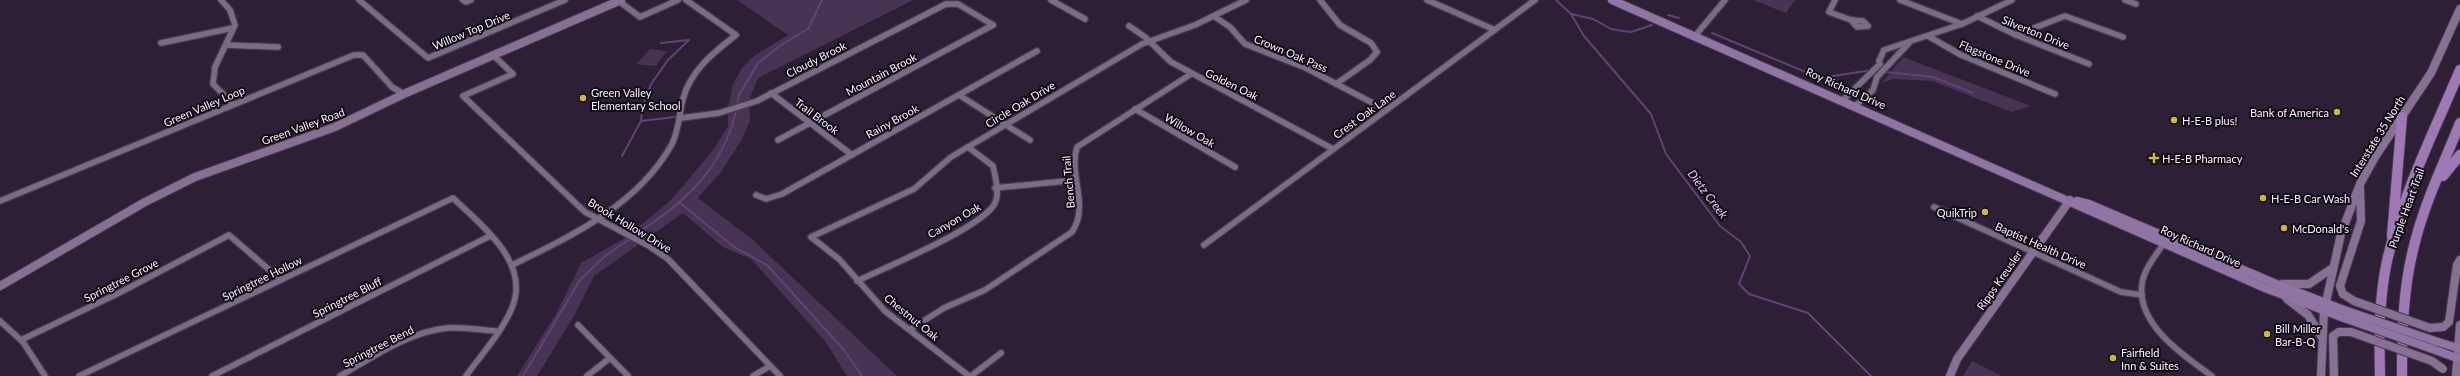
<svg xmlns="http://www.w3.org/2000/svg" width="2460" height="376" font-family="Lato,sans-serif">
  <rect width="100%" height="100%" fill="#2d1f35"/>
  <g fill="#473354">
    <polygon points="737,0 913,0 758,78 749,100 750,121 742,139 721,172 698,198 753,240 897,376 847,376 825,341 751,259 723,247 683,213 594,276 574,316 537,376 517,376 556,314 581,263 625,238 671,200 713,150 728,126 728,107 733,84 742,68 754,56 788,35"/>
    <polygon points="1753,0 1795,0 1786,13"/>
    <polygon points="650,49 667,51 656,66 636,64"/>
    <polygon points="1903,57 2031,106 2011,112 1932,81 1892,79 1882,83"/>
    <polygon points="1972,361 2002,376 1963,376"/>
  </g>
  <g fill="none" stroke-linecap="round" stroke-linejoin="round">
    <g stroke="#614275" stroke-width="2">
      <polyline points="1556,0 1571,14 1584,36 1651,114 1666,154 1720,226 1741,242 1750,256 1739,284 1749,294 1808,313 1871,376"/>
      <polyline points="1571,14 1593,19 1611,29 1623,31 1631,32 1652,25"/>
      <polyline points="1668,15 1679,18"/>
      <polyline points="1712,33 1820,78 1872,70"/>
      <polyline points="1876,71 1933,77 1973,93"/>
      <polyline points="737,105 739,95 758,63 781,45 808,29 822,0"/>
      <polyline points="641,121 675,117"/>
      <polyline points="622,156 641,121 642,109 651,84 668,60 689,40 661,43"/>
      <polyline points="679,202 734,247 767,265 844,350 862,376"/>
      <path d="M636,234C684,203 722,170 736,111"/>
      <polyline points="523,376 580,280 606,255 628,240"/>
    </g>
    <g stroke="#473b4e" stroke-width="8">
      <g id="street">
        <polyline points="221,0 230,10 235,25 215,67 213,84 233,104"/>
        <polyline points="359,0 428,58 565,0"/>
        <polyline points="463,0 466,2 471,0"/>
        <polyline points="1051,0 1085,19"/>
        <polyline points="1320,0 1340,25 1371,43 1377,52 1370,60 1336,84"/>
        <polyline points="1427,0 1495,30"/>
        <polyline points="1835,0 1829,12 1851,20"/>
        <polyline points="1900,0 1962,24"/>
        <polyline points="2125,0 2136,4"/>
        <polyline points="619,1 640,17 678,0"/>
        <polyline points="1977,16 2016,35 2089,64"/>
        <polyline points="1215,17 1230,27 1245,44 1306,68 1386,110"/>
        <polygon points="1851,20 1863,21 1868,26 1857,27"/>
        <polyline points="1129,26 1145,37 1171,62 1333,149"/>
        <polyline points="2016,35 2065,16 2123,37"/>
        <polyline points="1695,36 1725,0"/>
        <polyline points="1928,36 1961,55 2055,94"/>
        <polyline points="161,43 233,28"/>
        <polyline points="226,45 278,47"/>
        <polyline points="494,56 513,74 463,96 585,212 649,246 668,259 780,376"/>
        <polyline points="771,93 852,155"/>
        <polyline points="959,95 1030,140"/>
        <polyline points="1843,100 1880,64 1879,61 1884,50 1962,24 2012,0"/>
        <polyline points="1856,105 1873,90 1877,77 1909,43"/>
        <polyline points="1135,109 1235,167"/>
        <polyline points="681,118 719,113 757,101 946,4 958,4 993,25"/>
        <polyline points="778,140 993,25"/>
        <polyline points="995,188 1076,180"/>
        <polyline points="756,195 766,199 782,194 1037,51"/>
        <polyline points="0,201 354,55 363,55 392,87 404,94"/>
        <polyline points="1934,207 2121,292 2142,295"/>
        <path d="M2164,243C2156,255 2144,269 2142,284C2136,324 2184,356 2212,376"/>
        <polyline points="1204,245 1535,0"/>
        <path d="M512,265C572,236 639,204 672,144C679,130 679,114 683,99C690,71 714,52 736,35L686,0"/>
        <path d="M857,281C884,268 984,227 995,203C1000,193 995,176 993,166L968,147"/>
        <polyline points="0,321 23,342 45,376"/>
        <polyline points="578,325 628,376"/>
        <path d="M911,329L944,308L985,290L1072,232C1090,205 1068,176 1077,147L1191,74"/>
        <polyline points="21,340 119,293 229,235 281,280"/>
        <path d="M79,376L453,198C479,223 524,257 515,298C510,323 481,355 466,376"/>
        <polyline points="212,376 490,236"/>
        <path d="M340,376C373,357 408,332 447,328C463,327 480,330 496,331"/>
        <polyline points="587,376 610,358"/>
        <polyline points="753,376 770,366"/>
        <polyline points="969,376 885,311 839,259 811,237 914,189 951,157 1142,44 1195,25 1246,0"/>
        <polyline points="971,376 1001,353"/>
      </g>
    </g>
    <g stroke="#473b4e" stroke-width="10">
      <g id="secondary">
        <polyline points="2282,284 2309,284 2331,269"/>
        <polyline points="0,286 145,202 195,177 335,127 406,93 621,0"/>
        <polyline points="2343,294 2340,286 2361,221 2360,188"/>
        <polyline points="2287,299 2308,315 2321,336"/>
        <polyline points="2443,327 2449,322 2457,265 2460,260"/>
        <polyline points="1950,376 1957,359 2070,200"/>
        <polyline points="2321,376 2324,311 2341,234 2360,184 2375,157 2431,73 2460,9"/>
        <polyline points="2334,376 2333,336 2339,332"/>
        <polyline points="2456,376 2460,325"/>
      </g>
    </g>
    <g stroke="#473b4e" stroke-width="10">
      <g id="primary">
        <polyline points="1612,0 2265,288 2344,318"/>
        <polyline points="2077,201 2089,204 2274,283 2344,310"/>
        <polyline points="2438,342 2458,348"/>
        <polyline points="2438,351 2457,358"/>
      </g>
    </g>
    <g stroke="#473b4e" stroke-width="12">
      <g id="highway">
        <polyline points="2443,176 2460,155"/>
        <polyline points="2392,236 2402,117"/>
        <path d="M2380,376C2379,338 2379,298 2387,261C2402,195 2434,132 2460,70"/>
        <path d="M2402,376C2402,332 2403,288 2414,246C2424,204 2444,163 2460,123"/>
      </g>
    </g>
    <use href="#street" stroke="#7b6c86" stroke-width="5.5"/>
    <use href="#secondary" stroke="#867094" stroke-width="8"/>
    <use href="#primary" stroke="#9074a3" stroke-width="8"/>
    <use href="#highway" stroke="#9e79b6" stroke-width="10"/>
    <g stroke="#473b4e" stroke-width="10" stroke-linecap="butt">
      <g id="secondary-bridge">
        <polyline points="2343,294 2354,301 2430,328 2443,327"/>
        <polyline points="2339,332 2351,332 2432,361 2443,369"/>
      </g>
    </g>
    <g stroke="#473b4e" stroke-width="10" stroke-linecap="butt">
      <g id="primary-bridge">
        <polyline points="2344,310 2438,342"/>
        <polyline points="2344,318 2438,351"/>
      </g>
    </g>
    <use href="#secondary-bridge" stroke="#867094" stroke-width="8"/>
    <use href="#primary-bridge" stroke="#9074a3" stroke-width="8"/>
  </g>
  <g fill="#cbba39" stroke="#120c16" stroke-width="1.5">
    <circle cx="583" cy="98" r="4"/>
    <circle cx="2337" cy="112" r="4"/>
    <circle cx="2174" cy="120" r="4"/>
    <path d="M2152 152h4v4h4v4h-4v4h-4v-4h-4v-4h4z"/>
    <circle cx="2263" cy="198" r="4"/>
    <circle cx="1985" cy="212" r="4"/>
    <circle cx="2284" cy="228" r="4"/>
    <circle cx="2267" cy="334" r="4"/>
    <circle cx="2113" cy="358" r="4"/>
  </g>
  <g text-anchor="middle" dominant-baseline="central" stroke-width="4" stroke-linejoin="round" paint-order="stroke">
    <g font-size="11" fill="#f8f1fd" stroke="#120c16">
      <text transform="translate(471 30) rotate(-23)">Willow Top Drive</text>
      <text transform="translate(2036 32) rotate(22)">Silverton Drive</text>
      <text transform="translate(1291 53) rotate(23)">Crown Oak Pass</text>
      <text transform="translate(1995 58) rotate(23)">Flagstone Drive</text>
      <text transform="translate(816 59) rotate(-27)">Cloudy Brook</text>
      <text transform="translate(881 74) rotate(-28)">Mountain Brook</text>
      <text transform="translate(1232 84) rotate(26)">Golden Oak</text>
      <text transform="translate(1846 88) rotate(24)">Roy Richard Drive</text>
      <text transform="translate(1020 104) rotate(-31)">Circle Oak Drive</text>
      <text transform="translate(204 106) rotate(-23)">Green Valley Loop</text>
      <text transform="translate(1364 114) rotate(-36)">Crest Oak Lane</text>
      <text transform="translate(817 116) rotate(37)">Trail Brook</text>
      <text transform="translate(892 121) rotate(-29)">Rainy Brook</text>
      <text transform="translate(303 126) rotate(-20)">Green Valley Road</text>
      <text transform="translate(1190 130) rotate(30)">Willow Oak</text>
      <text transform="translate(2377 136) rotate(-58)">Interstate 35 North</text>
      <text transform="translate(1068 182) rotate(-95)">Bench Trail</text>
      <text transform="translate(2406 208) rotate(-70)">Purple Heart Trail</text>
      <text transform="translate(954 220) rotate(-30)">Canyon Oak</text>
      <text transform="translate(630 225) rotate(31)">Brook Hollow Drive</text>
      <text transform="translate(2041 245) rotate(24)">Baptist Health Drive</text>
      <text transform="translate(2201 246) rotate(24)">Roy Richard Drive</text>
      <text transform="translate(262 278) rotate(-26)">Springtree Hollow</text>
      <text transform="translate(121 280) rotate(-27)">Springtree Grove</text>
      <text transform="translate(1999 280) rotate(-55)">Ripps Kreusler</text>
      <text transform="translate(347 297) rotate(-27)">Springtree Bluff</text>
      <text transform="translate(912 317) rotate(39)">Chestnut Oak</text>
      <text transform="translate(378 346) rotate(-27)">Springtree Bend</text>
    </g>
    <g font-size="11" fill="#f8f1fd" stroke="#120c16" text-anchor="start">
      <text x="591" y="92">Green Valley<tspan x="591" dy="13">Elementary School</tspan></text>
      <text x="2329" y="112" text-anchor="end">Bank of America</text>
      <text x="2182" y="120">H-E-B plus!</text>
      <text x="2162" y="158">H-E-B Pharmacy</text>
      <text x="2271" y="198">H-E-B Car Wash</text>
      <text x="1977" y="212" text-anchor="end">QuikTrip</text>
      <text x="2292" y="228">McDonald's</text>
      <text x="2275" y="328">Bill Miller<tspan x="2275" dy="13">Bar-B-Q</tspan></text>
      <text x="2121" y="352">Fairfield<tspan x="2121" dy="13">Inn &amp; Suites</tspan></text>
    </g>
    <g font-size="12" font-style="italic" fill="#e1c5f5" stroke="#120c16">
      <text transform="translate(1708 194) rotate(53)">Dietz Creek</text>
    </g>
  </g>
</svg>
